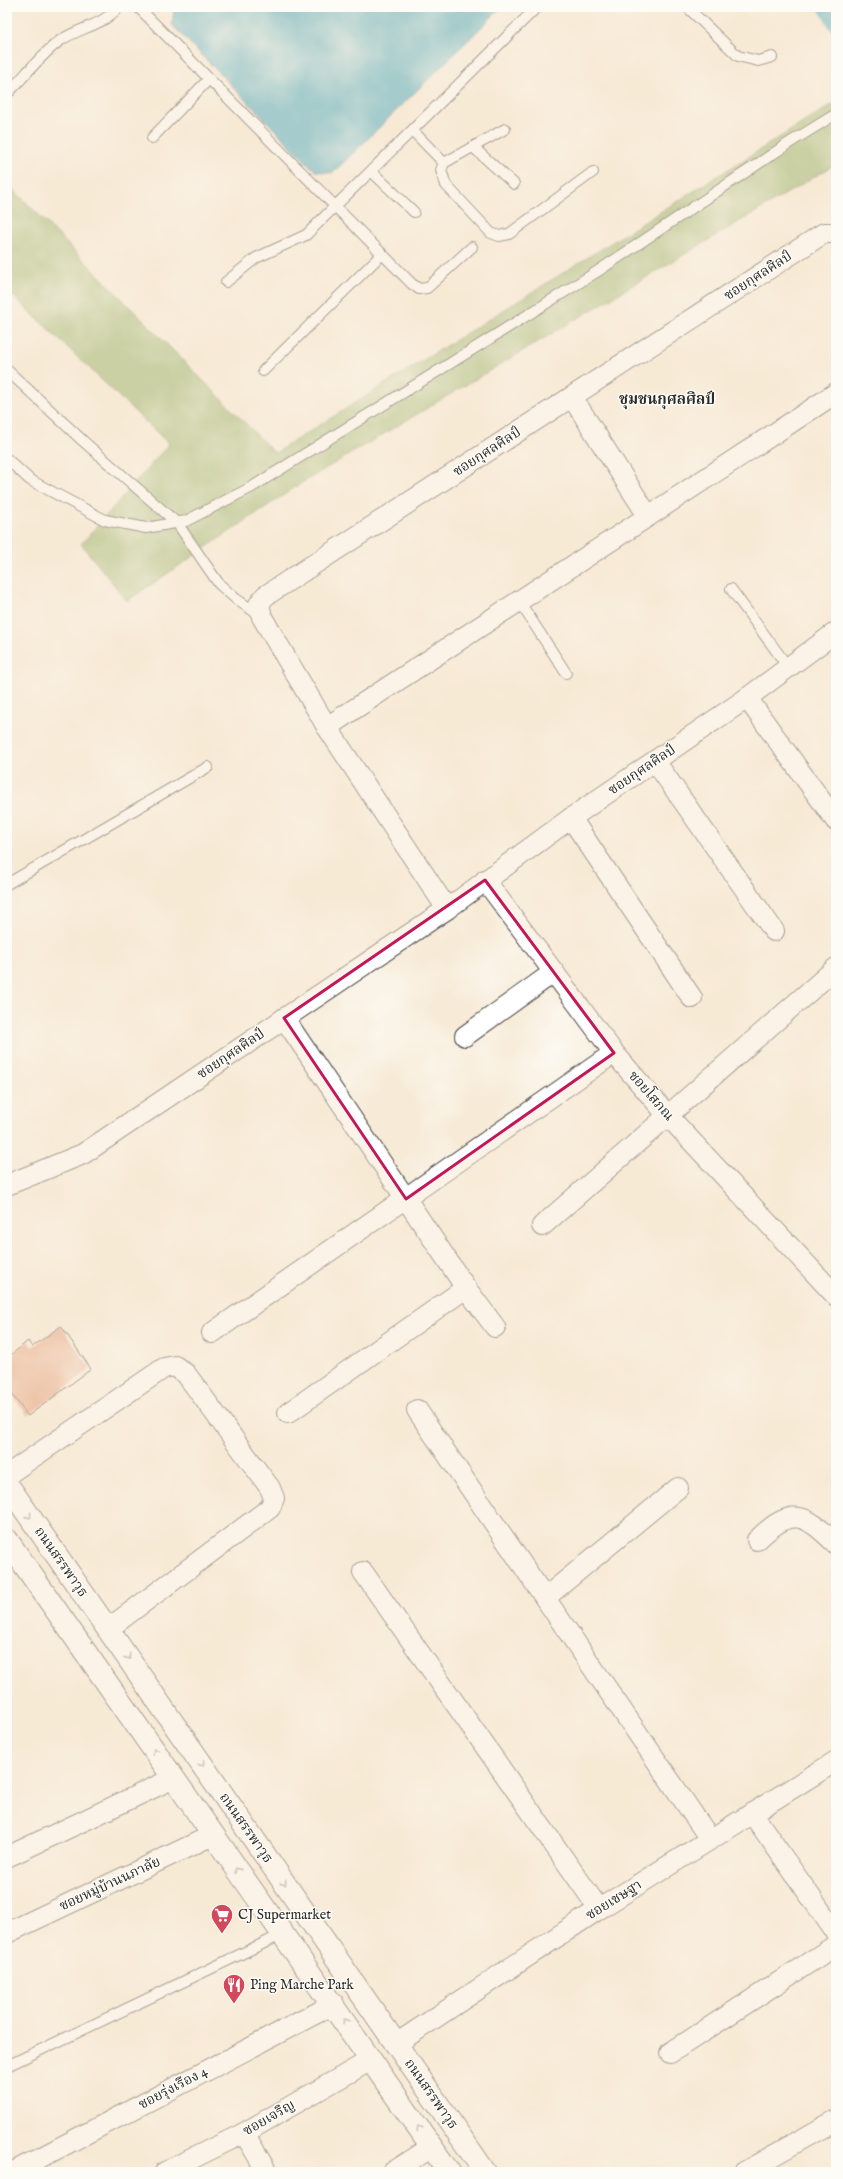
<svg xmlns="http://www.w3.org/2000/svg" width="843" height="2179" font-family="'IM FELL English','Noto Serif Thai',serif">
  <rect width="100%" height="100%" fill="#fdfcf7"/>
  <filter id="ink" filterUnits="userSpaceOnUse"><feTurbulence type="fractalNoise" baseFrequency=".025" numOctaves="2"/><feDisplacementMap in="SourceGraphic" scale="8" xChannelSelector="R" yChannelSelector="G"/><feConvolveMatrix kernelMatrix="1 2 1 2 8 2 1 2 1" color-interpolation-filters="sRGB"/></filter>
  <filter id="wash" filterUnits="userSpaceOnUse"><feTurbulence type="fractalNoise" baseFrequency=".012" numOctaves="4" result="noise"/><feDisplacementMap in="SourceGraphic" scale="16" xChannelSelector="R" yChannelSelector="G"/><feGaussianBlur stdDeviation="0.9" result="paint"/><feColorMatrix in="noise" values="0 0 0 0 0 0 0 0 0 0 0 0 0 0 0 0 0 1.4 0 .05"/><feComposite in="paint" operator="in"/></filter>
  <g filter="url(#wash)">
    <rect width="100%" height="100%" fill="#f7ead6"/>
    <polygon fill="#92b266" stroke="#5e6e48" points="836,102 836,164 300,484 127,601 81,544 169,444 7,290 7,183 275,453"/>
    <polygon fill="#41a7c1" stroke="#366976" points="174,7 502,7 333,173 315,171 172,25"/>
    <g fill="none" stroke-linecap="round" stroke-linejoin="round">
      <polyline stroke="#41a7c1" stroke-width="17" points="827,7 836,23"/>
    </g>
    <g id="blocks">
      <polygon fill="#e19a74" points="61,1326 91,1369 28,1416 7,1388 7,1358 28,1341 32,1347"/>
    </g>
  </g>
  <g filter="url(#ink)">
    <use href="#blocks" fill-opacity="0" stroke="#4a4845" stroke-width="1"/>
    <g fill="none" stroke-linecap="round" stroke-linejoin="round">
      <g stroke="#4a4845" stroke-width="12">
        <g id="lane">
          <polyline points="138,7 412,284 419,289 427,288 472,247"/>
          <polyline points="687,7 738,56 758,61 772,57"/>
          <path d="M7,94C24,77 41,54 61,40C83,26 100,27 119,7"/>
          <polyline points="413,131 444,163 441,170 446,185 491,233 499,236 509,234 593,172"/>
          <polyline points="152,138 209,79"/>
          <polyline points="473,147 514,184"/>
          <polyline points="444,163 505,129"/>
          <polyline points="372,172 414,212"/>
          <polyline points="226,282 256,258 306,235 537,7"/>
          <polyline points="7,370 83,441 177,523 219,584 236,599 261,616"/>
          <polyline points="263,371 382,254"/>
          <polyline points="7,459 30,480 105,520 146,528 186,521 252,487 598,271 789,143 836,114"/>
          <polyline points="731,589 788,667"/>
          <polyline points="519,601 566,673"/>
          <polyline points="7,884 208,767"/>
          <polyline points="7,2066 283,1934"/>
        </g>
      </g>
      <g stroke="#4a4845" stroke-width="22">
        <g id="street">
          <polyline points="572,397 648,516"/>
          <polyline points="747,698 836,821"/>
          <polyline points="327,727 836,393"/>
          <polyline points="655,761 774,931"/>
          <polyline points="571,818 692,998"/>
          <polyline points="485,880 614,1053 669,1117 836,1296"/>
          <polyline points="447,909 327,727 262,617 259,604 265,596 824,233 836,233"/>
          <polyline points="284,1018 466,1288 495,1327"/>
          <polyline points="465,1036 554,972"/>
          <polyline points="7,1185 83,1154 447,909 571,818 747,698 836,632"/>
          <polyline points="542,1226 836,968"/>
          <polyline points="212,1333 614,1053"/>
          <polyline points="417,1410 545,1598"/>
          <polyline points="288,1413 466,1288"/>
          <polyline points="7,1475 164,1368 175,1366 186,1374 270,1488 274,1498 270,1508 108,1629"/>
          <polyline points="678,1488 545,1598 710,1839"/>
          <path d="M757,1540C792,1506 804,1513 836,1544"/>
          <polyline points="363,1572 599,1909"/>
          <polyline points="752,1813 836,1933"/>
          <polyline points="7,1857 174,1778"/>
          <polyline points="7,1933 213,1835"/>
          <polyline points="396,2044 599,1909 836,1761"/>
          <polyline points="670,2053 836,1945"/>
          <polyline points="244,2133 267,2172"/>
          <polyline points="13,2172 334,2004"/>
          <polyline points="165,2172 244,2133 371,2060"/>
          <polyline points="393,2172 432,2147"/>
          <polyline points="744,2172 836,2120"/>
        </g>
      </g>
      <g stroke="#4a4845" stroke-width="24">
        <g id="secondary">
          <polyline points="7,1484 485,2172"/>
          <path d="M7,1540C155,1751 303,1961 449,2172"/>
        </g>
      </g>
      <use href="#lane" stroke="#fff" stroke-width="10"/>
      <use href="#street" stroke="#fff" stroke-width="20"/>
      <use href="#secondary" stroke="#fff" stroke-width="22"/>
    </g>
    <defs><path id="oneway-chevron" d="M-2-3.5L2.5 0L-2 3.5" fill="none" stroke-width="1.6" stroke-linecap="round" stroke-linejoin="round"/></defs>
    <g stroke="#a0a0a0">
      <use href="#oneway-chevron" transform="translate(29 1516) rotate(55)"/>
      <use href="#oneway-chevron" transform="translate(128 1657) rotate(55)"/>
      <use href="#oneway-chevron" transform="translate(155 1751) rotate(-125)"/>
      <use href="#oneway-chevron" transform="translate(202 1764) rotate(55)"/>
      <use href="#oneway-chevron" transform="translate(237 1870) rotate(-125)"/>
      <use href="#oneway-chevron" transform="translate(284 1883) rotate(55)"/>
      <use href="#oneway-chevron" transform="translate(345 2021) rotate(-124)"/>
      <use href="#oneway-chevron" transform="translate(419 2128) rotate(-125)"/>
    </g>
  </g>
  <path d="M0 0H843V2179H0ZM485,880L614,1053L406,1199L284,1018Z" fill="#f7ead6" fill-opacity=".55" fill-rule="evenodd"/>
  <path fill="none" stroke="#c2185b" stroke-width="3" stroke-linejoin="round" d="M485,880L614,1053L406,1199L284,1018Z"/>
  <defs>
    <g id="supermarket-pin" transform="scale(1.15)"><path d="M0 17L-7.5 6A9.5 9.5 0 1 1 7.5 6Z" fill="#d1495b" stroke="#fdfcf7"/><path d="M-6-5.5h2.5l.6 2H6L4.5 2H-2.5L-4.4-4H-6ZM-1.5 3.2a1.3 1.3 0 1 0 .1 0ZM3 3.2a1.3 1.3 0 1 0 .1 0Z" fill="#fff"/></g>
    <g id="restaurant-pin" transform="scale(1.15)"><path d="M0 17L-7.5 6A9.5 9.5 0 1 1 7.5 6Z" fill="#d1495b" stroke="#fdfcf7"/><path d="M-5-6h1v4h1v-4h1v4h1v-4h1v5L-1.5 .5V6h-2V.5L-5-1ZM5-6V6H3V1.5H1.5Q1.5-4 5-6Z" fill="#fff"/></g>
  </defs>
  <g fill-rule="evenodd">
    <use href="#supermarket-pin" x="222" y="1915"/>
    <use href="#restaurant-pin" x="234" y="1985"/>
  </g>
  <g text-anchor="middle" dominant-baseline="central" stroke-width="3" stroke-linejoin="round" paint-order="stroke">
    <g font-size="14" fill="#2b2b2b" stroke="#fdfcf7">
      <text transform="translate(758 276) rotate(-33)">ซอยกุศลศิลป์</text>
      <text transform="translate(487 452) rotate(-33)">ซอยกุศลศิลป์</text>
      <text transform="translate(642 770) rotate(-34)">ซอยกุศลศิลป์</text>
      <text transform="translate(231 1054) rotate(-34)">ซอยกุศลศิลป์</text>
      <text transform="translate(651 1096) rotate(49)">ซอยโสภณ</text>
      <text transform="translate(61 1562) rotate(55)">ถนนสรรพาวุธ</text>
      <text transform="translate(246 1828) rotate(55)">ถนนสรรพาวุธ</text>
      <text transform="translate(110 1884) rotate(-25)">ซอยหมู่บ้านนภาลัย</text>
      <text transform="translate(614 1900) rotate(-32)">ซอยเชษฐา</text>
      <text transform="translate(173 2088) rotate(-28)">ซอยรุ่งเรือง 4</text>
      <text transform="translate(431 2094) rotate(55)">ถนนสรรพาวุธ</text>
      <text transform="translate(269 2118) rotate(-30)">ซอยเจริญ</text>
    </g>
    <g font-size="14" fill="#2b2b2b" stroke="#fdfcf7" text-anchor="start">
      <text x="238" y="1915">CJ Supermarket</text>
      <text x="250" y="1985">Ping Marche Park</text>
    </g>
    <g font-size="15" font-weight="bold" fill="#2b2b2b" stroke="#fdfcf7">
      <text x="667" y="399">ชุมชนกุศลศิลป์</text>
    </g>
  </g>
  <rect width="843" height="2179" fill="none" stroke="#fdfcf7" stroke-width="24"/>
</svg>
